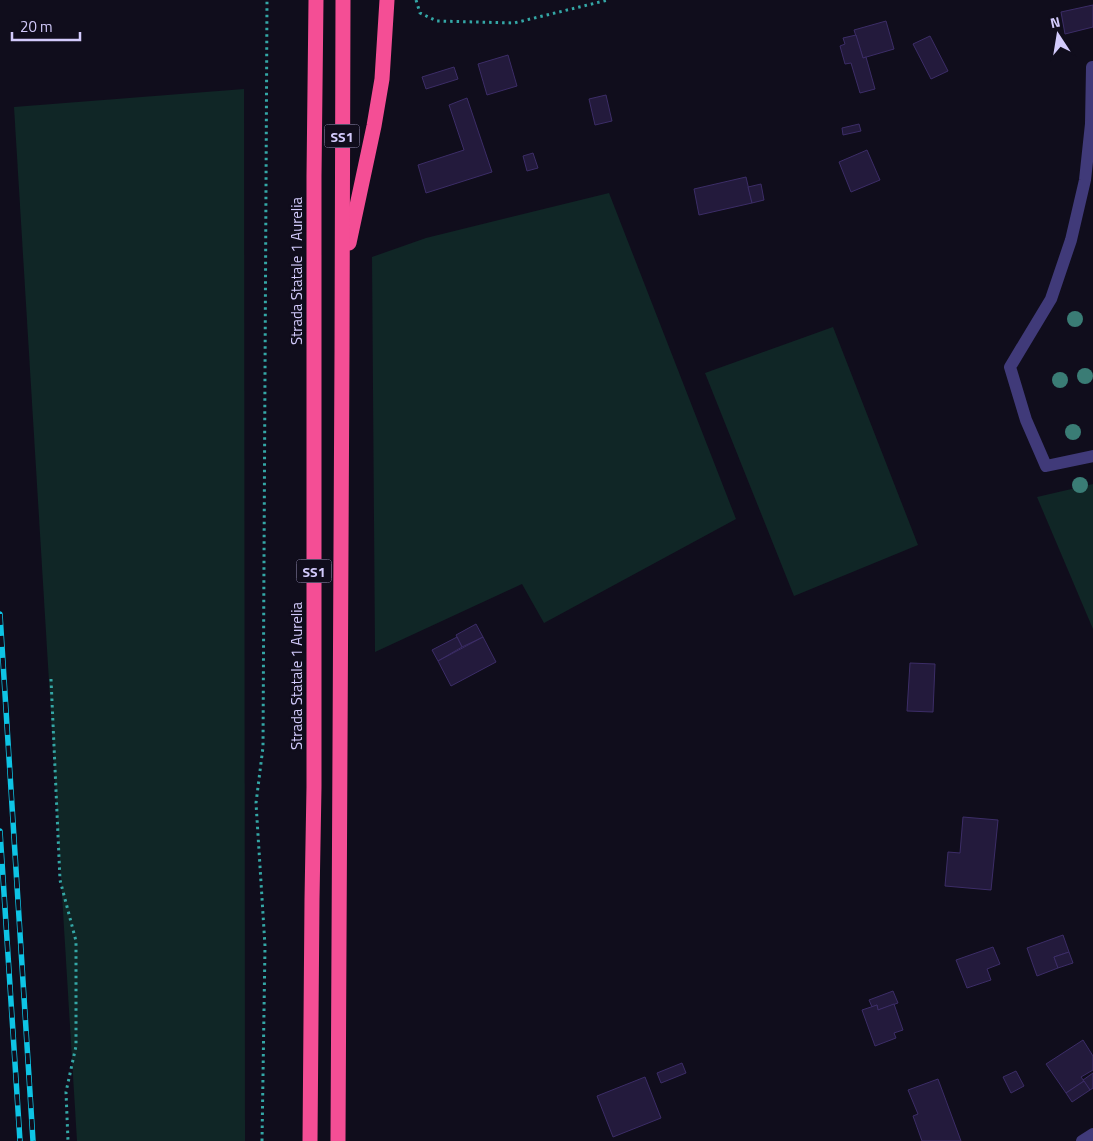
<svg xmlns="http://www.w3.org/2000/svg" width="1093" height="1141" font-family="'Titillium Web',sans-serif">
  <rect width="100%" height="100%" fill="#100d1c"/>
  <g fill="#102626">
    <polygon points="244,89 245,1141 77,1141 14,107"/>
    <polygon points="609,193 736,519 544,623 522,584 375,652 372,257 426,238"/>
    <polygon points="833,327 918,545 794,596 705,373"/>
    <polygon points="1093,484 1093,629 1037,497"/>
  </g>
  <g fill="#231a3c" stroke="#3c2d67">
    <polygon points="1093,5 1093,27 1065,34 1061,12"/>
    <polygon points="886,21 894,49 863,58 854,30"/>
    <polygon points="856,35 863,58 866,57 875,89 860,93 851,63 845,64 840,46 845,44 843,38"/>
    <polygon points="930,36 948,71 931,79 913,44"/>
    <polygon points="508,55 517,86 487,95 478,64"/>
    <polygon points="454,67 458,79 426,89 422,77"/>
    <polygon points="606,95 612,121 595,125 589,99"/>
    <polygon points="467,98 492,172 426,193 418,165 464,150 449,105"/>
    <polygon points="859,124 861,131 843,135 842,128"/>
    <polygon points="867,150 880,180 851,192 839,162"/>
    <polygon points="533,153 538,168 527,171 523,156"/>
    <polygon points="746,177 752,203 699,215 694,189"/>
    <polygon points="761,184 764,200 752,203 748,187"/>
    <polygon points="476,624 483,637 462,647 456,635"/>
    <polygon points="457,637 462,647 438,661 432,650"/>
    <polygon points="483,637 496,662 451,686 438,661"/>
    <polygon points="910,663 935,664 933,712 907,711"/>
    <polygon points="963,817 998,820 991,890 945,886 948,852 960,853"/>
    <polygon points="1063,935 1069,952 1054,957 1058,968 1037,976 1027,948"/>
    <polygon points="993,947 1000,964 987,969 991,980 967,988 956,960"/>
    <polygon points="1069,952 1073,963 1058,968 1054,957"/>
    <polygon points="893,991 898,1003 878,1010 877,1005 872,1007 869,1000"/>
    <polygon points="894,1004 903,1030 894,1033 896,1038 875,1046 862,1010 877,1005 878,1010"/>
    <polygon points="1083,1040 1093,1056 1093,1070 1081,1077 1084,1081 1066,1093 1046,1064"/>
    <polygon points="682,1063 686,1073 661,1083 657,1073"/>
    <polygon points="1016,1071 1024,1086 1011,1093 1003,1077"/>
    <polygon points="1093,1073 1093,1088 1090,1090 1083,1080"/>
    <polygon points="645,1077 661,1118 613,1137 597,1096"/>
    <polygon points="938,1079 961,1141 922,1141 913,1116 918,1114 908,1090"/>
    <polygon points="1084,1081 1090,1090 1072,1102 1066,1093"/>
  </g>
  <g fill="none" stroke-linecap="round" stroke-linejoin="round">
    <g stroke="#34a7a6" stroke-width="3" stroke-dasharray="2.5 4" stroke-linecap="butt">
      <polyline points="416,0 420,13 437,21 514,23 608,0"/>
      <polyline points="51,679 60,880 76,941 76,1046 66,1092 68,1141"/>
      <polyline points="262,1141 265,946 256,803 263,747 267,0"/>
    </g>
    <g stroke="#403a79" stroke-width="12">
      <polyline points="1091,124 1092,67 1093,67"/>
      <polyline points="1093,124 1091,124 1085,180 1071,240 1051,299 1010,367 1026,420 1046,466 1093,456"/>
      <polyline points="1082,1141 1093,1134"/>
    </g>
    <g stroke="#f44e95" stroke-width="15">
      <polyline points="349,243 374,126 382,79 387,0"/>
      <polyline points="310,1141 312,899 314,787 314,176 316,0"/>
      <path d="M338,1141C339,877 341,614 342,350C343,233 342,117 343,0"/>
    </g>
    <g stroke="#0ec4e5" stroke-width="5.5">
      <g id="rail">
        <polyline points="0,614 33,1141"/>
        <polyline points="0,831 20,1141"/>
      </g>
    </g>
    <use href="#rail" stroke="#100d1c" stroke-width="4" stroke-dasharray="11" stroke-linecap="butt"/>
  </g>
  <g fill="#3a7c75">
    <circle cx="1075" cy="319" r="8"/>
    <circle cx="1085" cy="376" r="8"/>
    <circle cx="1060" cy="380" r="8"/>
    <circle cx="1073" cy="432" r="8"/>
    <circle cx="1080" cy="485" r="8"/>
  </g>
  <g text-anchor="middle" dominant-baseline="central" stroke-width="4.5" stroke-linejoin="round" paint-order="stroke">
    <g fill="#100d1c" stroke="#9892b9" stroke-width="1">
      <rect x="324.5" y="124.5" width="35" height="23" rx="4"/>
      <rect x="296.5" y="559.5" width="35" height="23" rx="4"/>
    </g>
    <g font-size="14" font-weight="bold" fill="#d3cbfc">
      <text x="342" y="136">SS1</text>
      <text x="314" y="571">SS1</text>
    </g>
    <g font-size="15" fill="#d3cbfc" stroke="#100d1c">
      <text transform="translate(296 271) rotate(-90)">Strada Statale 1 Aurelia</text>
      <text transform="translate(296 676) rotate(-90)">Strada Statale 1 Aurelia</text>
    </g>
  </g>
  <g transform="translate(1058 35) rotate(348)" stroke="#100d1c" stroke-width="4" paint-order="stroke">
  <path d="M0-4L9 19L0 12L-9 19Z" fill="#d3cbfc"/>
  <text y="-8" font-size="14" font-weight="bold" text-anchor="middle" fill="#d3cbfc">N</text>
  </g>
  <path d="M12 32v8h68v-8" fill="none" stroke="#d3cbfc" stroke-width="2.5"/>
  <text x="20" y="32" font-size="15" fill="#d3cbfc" stroke="#100d1c" stroke-width="4" paint-order="stroke">20 m</text>
</svg>
